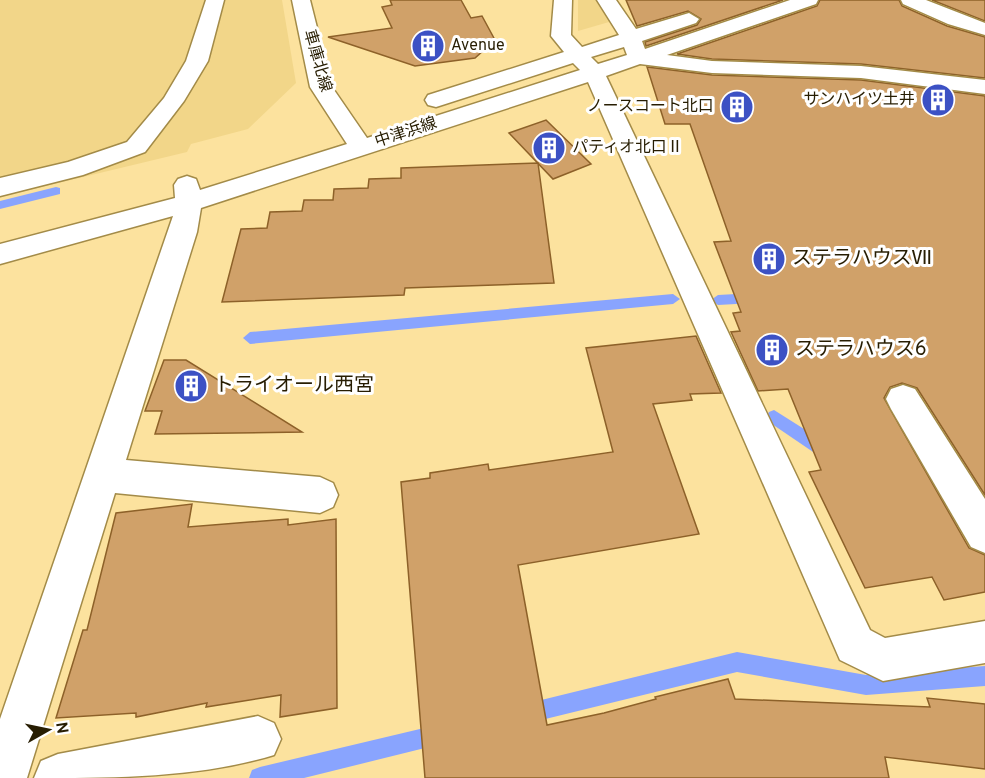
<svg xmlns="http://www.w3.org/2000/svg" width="985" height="778" font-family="Overpass,'Noto Sans JP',sans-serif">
  <rect width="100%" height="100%" fill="#fce29e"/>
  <g fill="#f2d689">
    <polygon points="0,0 282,0 296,83 248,129 191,144 187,152 0,197"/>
    <polygon points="578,0 598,0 616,20 578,31"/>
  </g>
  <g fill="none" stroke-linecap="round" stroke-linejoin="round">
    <g fill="#89a4fe" fill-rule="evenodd">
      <polygon points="56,187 60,188 60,194 0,209 0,201"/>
      <polygon points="754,293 761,298 754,303 718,305 711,300 718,295"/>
      <polygon points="673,294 680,299 673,304 250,344 243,338 250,332"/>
      <polygon points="774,410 831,446 833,451 831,456 825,458 819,456 769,422 766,417 769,412"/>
      <polygon points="737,652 866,675 985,666 985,686 866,695 737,672 525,724 518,721 515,714 518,707 525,704"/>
      <polygon points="441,724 448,727 451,734 448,741 441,744 304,778 249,778 252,770 260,767"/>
    </g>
  </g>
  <g fill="#d0a169" stroke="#8d6129" stroke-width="1.5">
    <polygon points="390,0 461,0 471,18 482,16 495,40 475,58 415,66 328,37 392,28 382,7 392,5"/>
    <polygon points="626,0 783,0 646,46 645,42 697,25 701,19 688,11 637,26"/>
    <polygon points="820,0 899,0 902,6 947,26 985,37 985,78 861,64 712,59 677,54 817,6"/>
    <polygon points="932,0 985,0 985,21"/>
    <polygon points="647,67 712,75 861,80 985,96 985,495 917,388 902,383 890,387 884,398 969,548 985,555 985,592 944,600 932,577 865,588 809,472 821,470 788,389 758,391 731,332 740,331 733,313 741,312 714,242 731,241 690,124 665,124"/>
    <polygon points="546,120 591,164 553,179 509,133"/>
    <polygon points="538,163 554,283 405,288 404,295 222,302 241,229 267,228 270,212 302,211 304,200 333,200 334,189 368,188 369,179 401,178 401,168"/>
    <polygon points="696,336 721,393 690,394 692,400 653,404 699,534 518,565 547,725 604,713 656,699 655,697 728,679 735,699 930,707 927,698 985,704 985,769 885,757 889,778 425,778 401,482 430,478 430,473 488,464 489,470 613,452 586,348"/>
    <polygon points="164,360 186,360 302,432 155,434 162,411 145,411"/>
    <polygon points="192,504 188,527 288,519 288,525 336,519 337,708 280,717 281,695 206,707 207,703 136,717 136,713 56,718 83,630 87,630 116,513"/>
  </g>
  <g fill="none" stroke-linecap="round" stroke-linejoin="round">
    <g stroke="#a38b48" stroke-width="3">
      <g id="minor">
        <polygon points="206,0 224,0 208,61 184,101 145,152 83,175 0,196 0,178 68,162 127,142 164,98 186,61"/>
        <path d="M292,0H310L332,87L367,138L580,70L573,63L436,107L428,105L425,100L428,95L564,52L551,36L554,0H572L571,35L582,47L619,35L597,0H616L636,29L689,13L699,19L696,23L642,41L645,49L790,0H818L816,4L667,55L712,61L861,66L985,80V94L861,78L712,73L640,64L606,76L870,630L885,638L985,621V663L883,681L840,660L588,82L201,208L197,232L126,460L320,477L333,483L338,495L333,507L320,513L115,493L27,778H0V719L173,216L0,264V244L175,198L174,185L178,179L187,176L196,179L200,190L347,144L310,87ZM624,47L627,55L598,64L591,57Z"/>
        <polygon points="901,0 926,0 985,23 985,35 948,24 903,4"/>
        <polygon points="903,385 915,389 985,499 985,553 971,547 891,409 886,399 891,389"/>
        <path d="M258,716L274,723L281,739L274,755C199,778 114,778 34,778L41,761L58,754Z"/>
      </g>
    </g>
    <use href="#minor" fill="#fff" fill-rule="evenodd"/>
  </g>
  <defs>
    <g id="building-disc" transform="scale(1.725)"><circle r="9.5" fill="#3c51c4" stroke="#fff"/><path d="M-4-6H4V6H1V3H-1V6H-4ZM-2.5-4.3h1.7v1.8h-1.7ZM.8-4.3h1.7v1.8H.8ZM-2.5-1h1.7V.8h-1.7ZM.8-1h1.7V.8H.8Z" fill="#fff"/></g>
  </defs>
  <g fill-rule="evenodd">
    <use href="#building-disc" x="428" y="46"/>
    <use href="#building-disc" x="938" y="100"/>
    <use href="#building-disc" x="737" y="107"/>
    <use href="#building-disc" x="549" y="148"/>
    <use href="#building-disc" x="769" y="259"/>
    <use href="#building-disc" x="772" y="350"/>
    <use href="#building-disc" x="191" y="386"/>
  </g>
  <g text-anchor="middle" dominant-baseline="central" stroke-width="6" stroke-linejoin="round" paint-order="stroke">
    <g font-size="16" fill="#271d02" stroke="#fff" text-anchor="start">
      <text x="451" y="46">Avenue</text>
      <text x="915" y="100" text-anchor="end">サンハイツ土井</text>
      <text x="714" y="107" text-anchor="end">ノースコート北口</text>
      <text x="572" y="148">パティオ北口Ⅱ</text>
    </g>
    <g font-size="16" fill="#271d02" stroke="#fff">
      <text transform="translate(317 61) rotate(74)">車庫北線</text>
      <text transform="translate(406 133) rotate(-18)">中津浜線</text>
    </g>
    <g font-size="20" fill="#271d02" stroke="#fff" text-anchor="start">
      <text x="792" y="259">ステラハウスⅦ</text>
      <text x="795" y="350">ステラハウス6</text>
      <text x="214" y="386">トライオール西宮</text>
    </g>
  </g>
  <g transform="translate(48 730) rotate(81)" stroke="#ffffff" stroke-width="4.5" paint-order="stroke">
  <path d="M0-4.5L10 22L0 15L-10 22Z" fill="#271d02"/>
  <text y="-9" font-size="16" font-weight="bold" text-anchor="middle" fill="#271d02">N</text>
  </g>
</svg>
